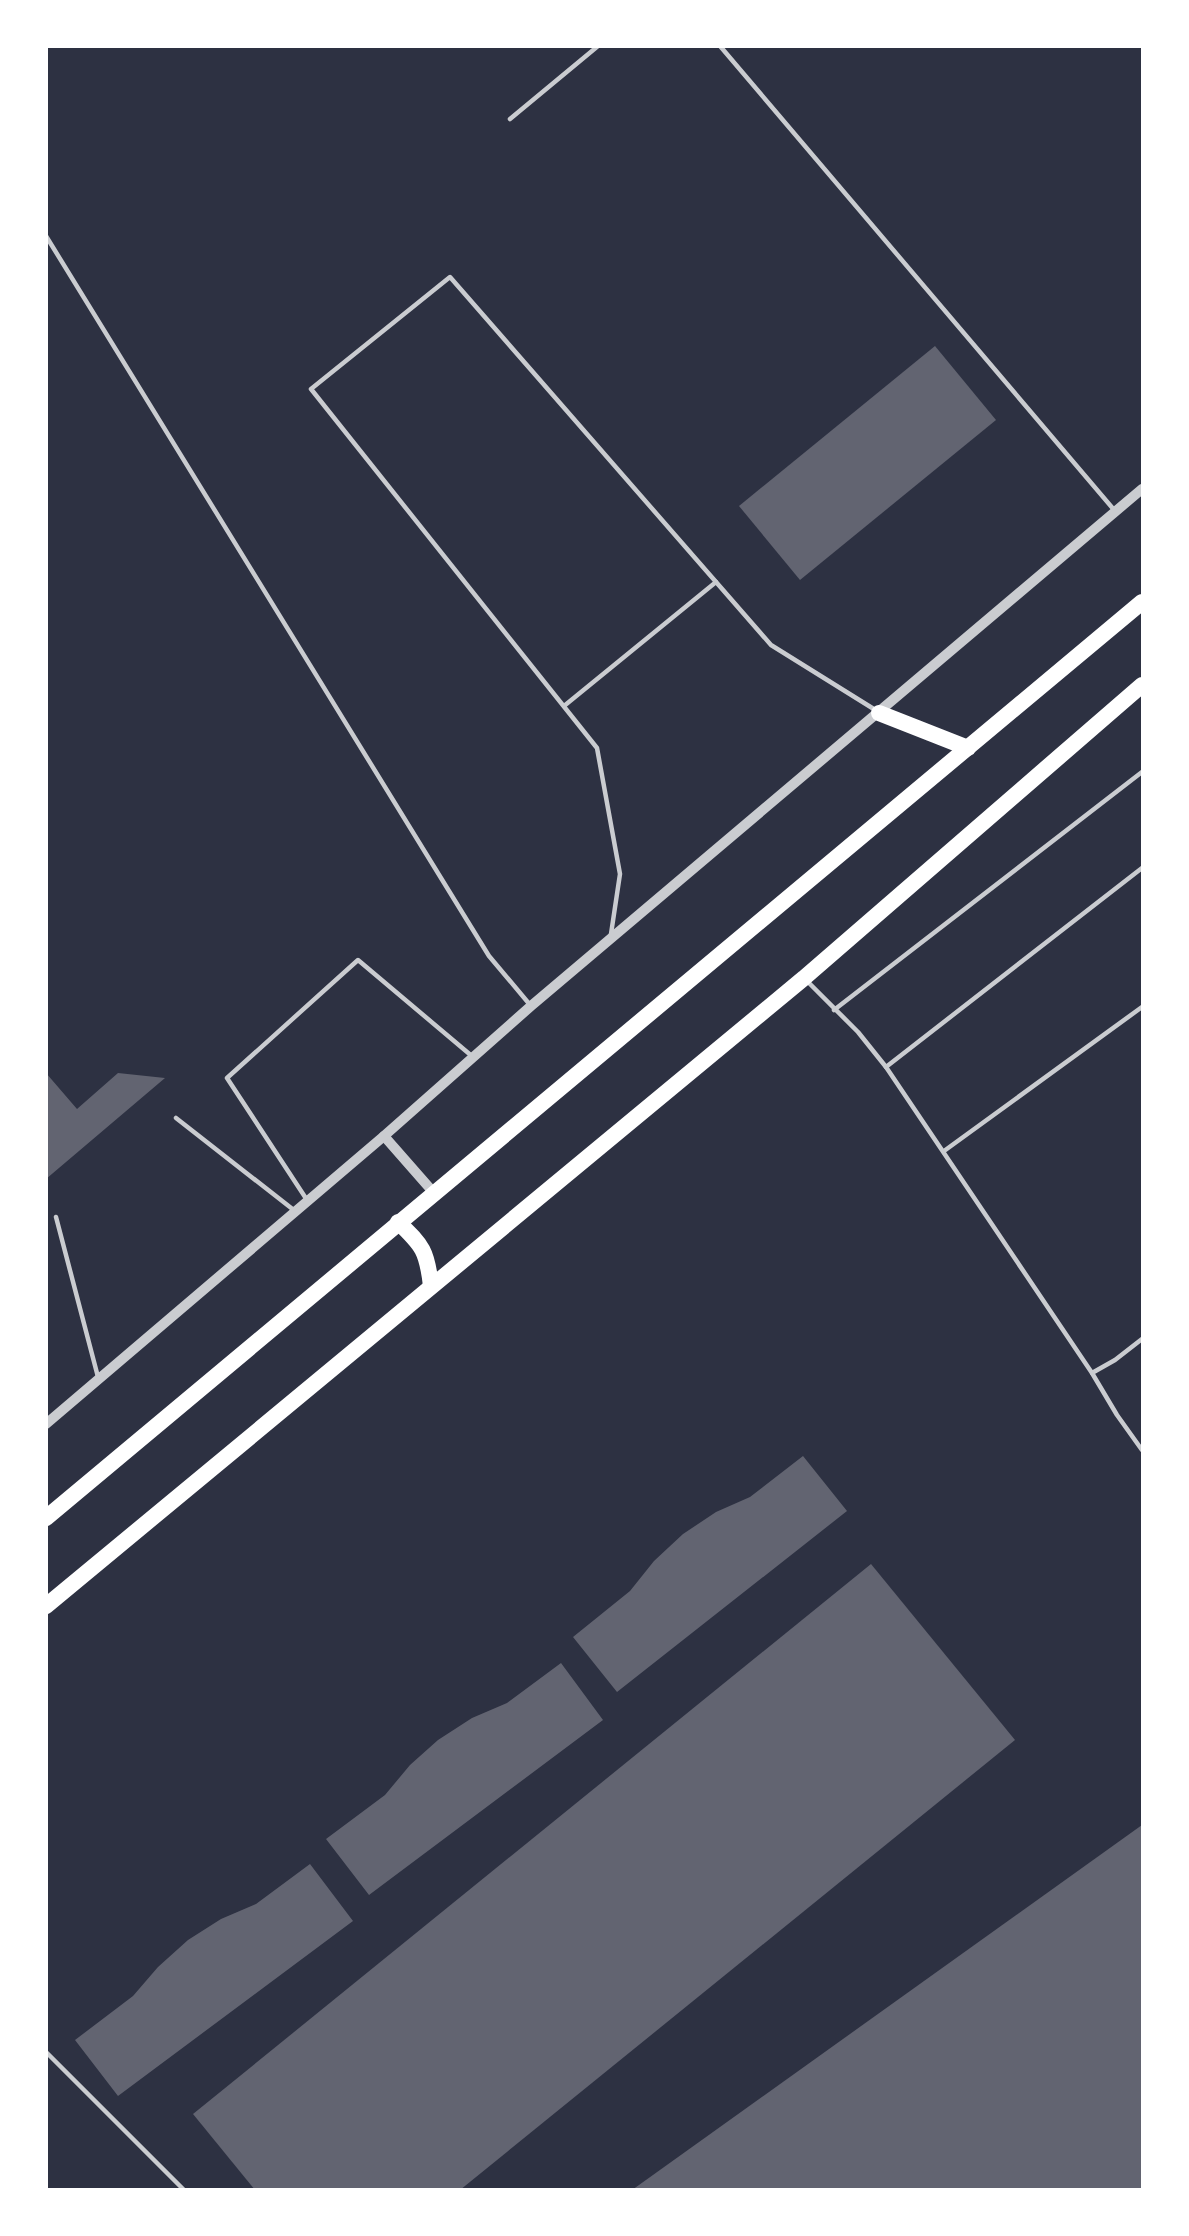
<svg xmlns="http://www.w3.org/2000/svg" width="1189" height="2236" font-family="'PT Sans Narrow',sans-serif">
  <rect width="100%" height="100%" fill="#2d3142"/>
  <g fill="#626471">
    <polygon points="935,346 996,420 800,580 739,506"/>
    <polygon points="46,1073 77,1109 118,1073 165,1078 46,1179"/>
    <polygon points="803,1456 847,1511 617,1692 573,1637 630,1591 654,1561 683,1534 716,1512 750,1497"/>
    <polygon points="871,1564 1015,1740 460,2190 255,2190 193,2114"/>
    <polygon points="561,1663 603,1720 369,1895 326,1839 385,1795 410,1765 438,1740 472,1718 507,1703"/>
    <polygon points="1142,1825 1142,2190 632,2190"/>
    <polygon points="310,1864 353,1921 118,2096 75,2040 133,1996 158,1967 188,1940 221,1919 256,1904"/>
  </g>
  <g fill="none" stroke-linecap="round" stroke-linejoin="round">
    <g stroke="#caccd0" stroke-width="4.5">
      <polyline points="720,46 1115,511"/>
      <polyline points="510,119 598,46"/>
      <polyline points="46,236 489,956 531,1006"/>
      <polyline points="564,706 716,582"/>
      <polyline points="611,934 620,874 597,748 311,389 450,277 771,645 877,711"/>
      <polyline points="806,980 858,1032 886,1067 1092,1373 1115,1360 1142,1339"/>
      <polyline points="834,1010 1142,772"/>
      <polyline points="886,1067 1142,868"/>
      <polyline points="176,1118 295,1211"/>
      <polyline points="944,1151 1142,1007"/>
      <polyline points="307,1200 227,1078 358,960 473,1057"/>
      <polyline points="56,1217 98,1377"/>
      <polyline points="1092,1373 1117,1415 1142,1450"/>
      <polyline points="46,2052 184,2190"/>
    </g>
    <g stroke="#caccd0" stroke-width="10">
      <polyline points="384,1136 434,1193"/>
      <polyline points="46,1424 384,1136 531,1006 1142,489"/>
    </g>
    <g stroke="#fff" stroke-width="16">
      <polyline points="879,713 968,748"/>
      <path d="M398,1222C423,1246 427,1251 431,1286"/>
      <polyline points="46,1518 1142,602"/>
      <polyline points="46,1606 804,978 1142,685"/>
    </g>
  </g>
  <rect width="1189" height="2236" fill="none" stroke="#ffffff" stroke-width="96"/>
</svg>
